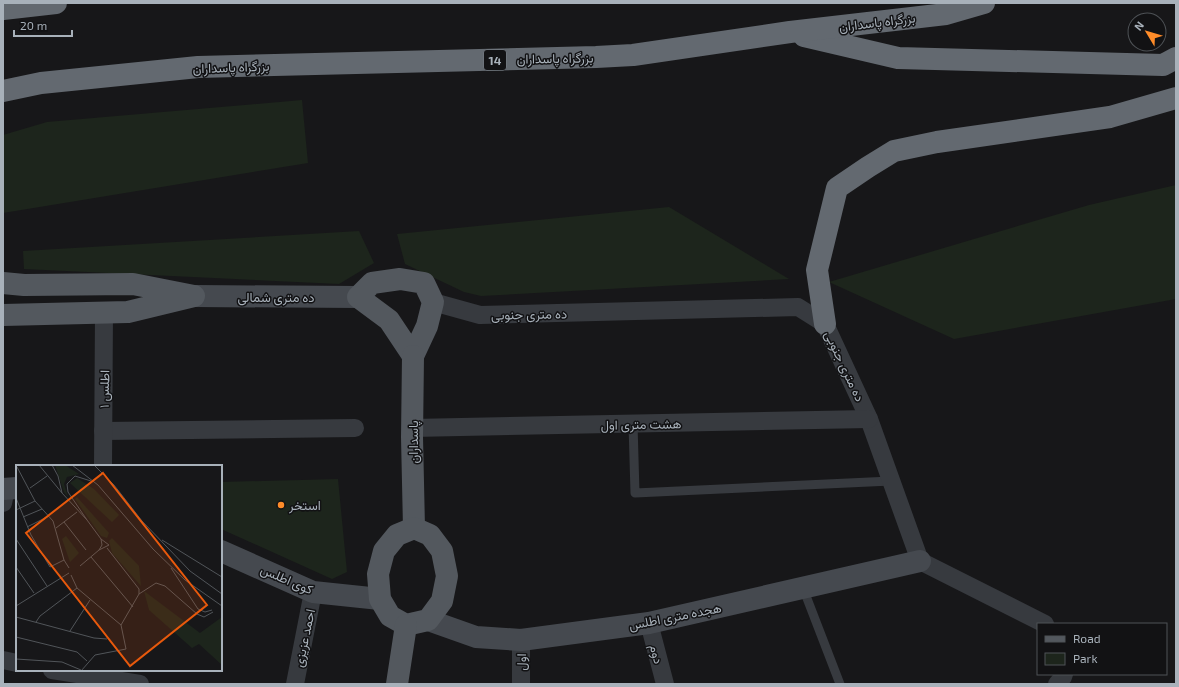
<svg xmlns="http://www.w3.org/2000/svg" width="1179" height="687" font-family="'Exo 2',Vazirmatn,sans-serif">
  <rect width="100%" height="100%" fill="#171719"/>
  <g fill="#1d251c">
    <polygon points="302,100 308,163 3,213 3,135 47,122"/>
    <polygon points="1176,185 1176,299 954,339 829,282 1089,205"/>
    <polygon points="669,207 789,279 481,296 464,292 405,264 397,234"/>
    <polygon points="359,231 374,263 339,284 24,269 23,251"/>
    <polygon points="338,479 347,572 332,579 221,529 221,482"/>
  </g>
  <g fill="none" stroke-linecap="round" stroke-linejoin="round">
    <g stroke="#373a3f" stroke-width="9">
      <polyline points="633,424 635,493 891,481"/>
      <polyline points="803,588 840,684"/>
    </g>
    <g stroke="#373a3f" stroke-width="18">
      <polyline points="433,302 480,315 798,307 825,324 869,419 920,561 1045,624"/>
      <polyline points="412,428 869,419"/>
      <polyline points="103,431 355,428"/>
      <polyline points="103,466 104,313"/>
      <polyline points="3,503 6,489"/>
      <polyline points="649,623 665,684"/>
      <polyline points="3,660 17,663"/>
      <polyline points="52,670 140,684"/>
      <polyline points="295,684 313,592"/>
      <polyline points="521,684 521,640"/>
      <polyline points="1057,684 1063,677 1064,674"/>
    </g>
    <g stroke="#45494f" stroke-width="22">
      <polyline points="194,296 358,297"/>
      <polyline points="3,489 17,488"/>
      <polyline points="221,551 313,592 380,599"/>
      <polyline points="428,620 476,637 521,640 649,623 920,561"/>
    </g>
    <g stroke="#53585e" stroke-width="22">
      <polygon points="400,279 424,283 433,302 427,326 413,356 389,320 358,297 372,283"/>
      <polyline points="3,283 24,285 133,284 194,296 128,312 3,315"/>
      <polyline points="413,356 412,437 414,528"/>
      <polygon points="414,528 430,535 442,551 447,576 442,601 428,620 406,625 390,616 380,599 378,574 384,551 397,535"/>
      <polyline points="397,684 406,625"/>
    </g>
    <g stroke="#636970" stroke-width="22">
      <polyline points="3,9 56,3"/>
      <polyline points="804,36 898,58 1163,65 1176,58"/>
      <polyline points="3,91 41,83 198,67 596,57 633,55 790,32 946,14 984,3"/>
      <polyline points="825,324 817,270 837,188 868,167 894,151 937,142 1110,117 1176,98"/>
    </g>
  </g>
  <circle fill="#ff8c29" stroke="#121214" stroke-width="1.5" cx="281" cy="505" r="4"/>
  <g text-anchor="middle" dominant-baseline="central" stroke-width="3" stroke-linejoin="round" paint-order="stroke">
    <rect fill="#121214" stroke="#7b8188" stroke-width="1" x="484" y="50" width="22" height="20" rx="3"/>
    <g font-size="12" font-weight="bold" fill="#a8b1ba">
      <text x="495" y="60">14</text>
    </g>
    <g font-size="13" fill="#a8b1ba" stroke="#121214">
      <text transform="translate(877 22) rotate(-7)">بزرگراه پاسداران</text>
      <text transform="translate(555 58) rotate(-1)">بزرگراه پاسداران</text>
      <text transform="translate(231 67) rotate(-2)">بزرگراه پاسداران</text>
      <text x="276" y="297">ده متری شمالی</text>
      <text transform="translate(529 314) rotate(-1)">ده متری جنوبی</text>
      <text transform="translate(845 366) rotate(65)">ده متری جنوبی</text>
      <text transform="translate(104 389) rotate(-89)">اطلس ۱</text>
      <text transform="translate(641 424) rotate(-1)">هشت متری اول</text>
      <text transform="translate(413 442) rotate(-90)">پاسداران</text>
      <text transform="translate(287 579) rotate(23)">کوی اطلس</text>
      <text transform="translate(675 616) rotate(-11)">هجده متری اطلس</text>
      <text transform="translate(304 638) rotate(-78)">احمد عزیزی</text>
      <text transform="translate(657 654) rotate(75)">دوم</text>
      <text transform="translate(521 662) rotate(-89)">اول</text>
    </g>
    <g font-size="13" fill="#a8b1ba" stroke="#121214" text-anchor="start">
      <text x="289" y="505">استخر</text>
    </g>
  </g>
  <g transform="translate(16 465)">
    <rect width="206" height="206" fill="#171719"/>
    <path d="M39,0H49L63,9L51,12L48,19L52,32L48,27ZM61,13L78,24L103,50L96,57L54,18ZM61,32L93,68L91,73L85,71L59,34ZM50,71L63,88L54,97L46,74ZM96,73L123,101L125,121L96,88L93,76ZM128,126L184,168L206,152V200L183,179L176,183L133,145Z" fill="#1d251c"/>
    <path fill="none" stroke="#515559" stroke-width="1" d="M23,0L46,28M36,0L42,11L46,28L71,55L52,27L51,19L59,11L75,16M56,0L82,20L137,84L169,115L206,141M78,0L98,20L126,56L174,106L206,129M1,2L19,36L37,56L48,95L53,103M14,23L31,11M0,33L15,70L34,102L48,95M0,45L19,36M7,52L26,44M71,55L85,74M48,57L70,85M11,62L33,51M40,63L61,47M0,74L31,121M85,74L93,80L83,85L86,80ZM146,75L206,112M75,92L117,142M64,101L83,85M0,102L18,128M155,103L182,144L189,147L196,145M55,110L61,123L105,160M123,129L140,118L149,121L181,149L188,152L197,147M0,141L53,108M0,152L78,173L91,174M20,157L24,151L61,123M54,166L74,135M0,172L61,187L71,196M0,194L46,197L65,205M65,206L79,190L110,184L105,160L123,129V124L91,83"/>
    <path fill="#e8590c" fill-opacity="0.15" stroke="#e8590c" stroke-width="2" d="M87,8L191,140L114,201L10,68Z"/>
    <rect width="206" height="206" fill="none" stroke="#a8b1ba" stroke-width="2"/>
  </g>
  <rect width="1179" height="687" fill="none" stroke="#a8b1ba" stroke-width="8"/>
  <rect x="1037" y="623" width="130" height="52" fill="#121214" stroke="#4e5256"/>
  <rect x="1045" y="636" width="20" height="6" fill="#53585e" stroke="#4e5256"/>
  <text x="1073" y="643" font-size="12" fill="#a8b1ba">Road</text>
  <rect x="1045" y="653" width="20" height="12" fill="#1d251c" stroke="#4e5256"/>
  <text x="1073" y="663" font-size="12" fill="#a8b1ba">Park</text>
  <g transform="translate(1147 32) rotate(308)"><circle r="19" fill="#121214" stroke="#4e5256"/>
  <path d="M0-3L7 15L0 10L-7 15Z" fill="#ff8c29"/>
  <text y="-6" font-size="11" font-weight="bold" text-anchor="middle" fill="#a8b1ba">N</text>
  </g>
  <path d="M14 30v6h58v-6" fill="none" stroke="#a8b1ba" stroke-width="2"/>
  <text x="20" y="30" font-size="12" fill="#a8b1ba" stroke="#121214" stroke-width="3" paint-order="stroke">20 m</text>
</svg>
